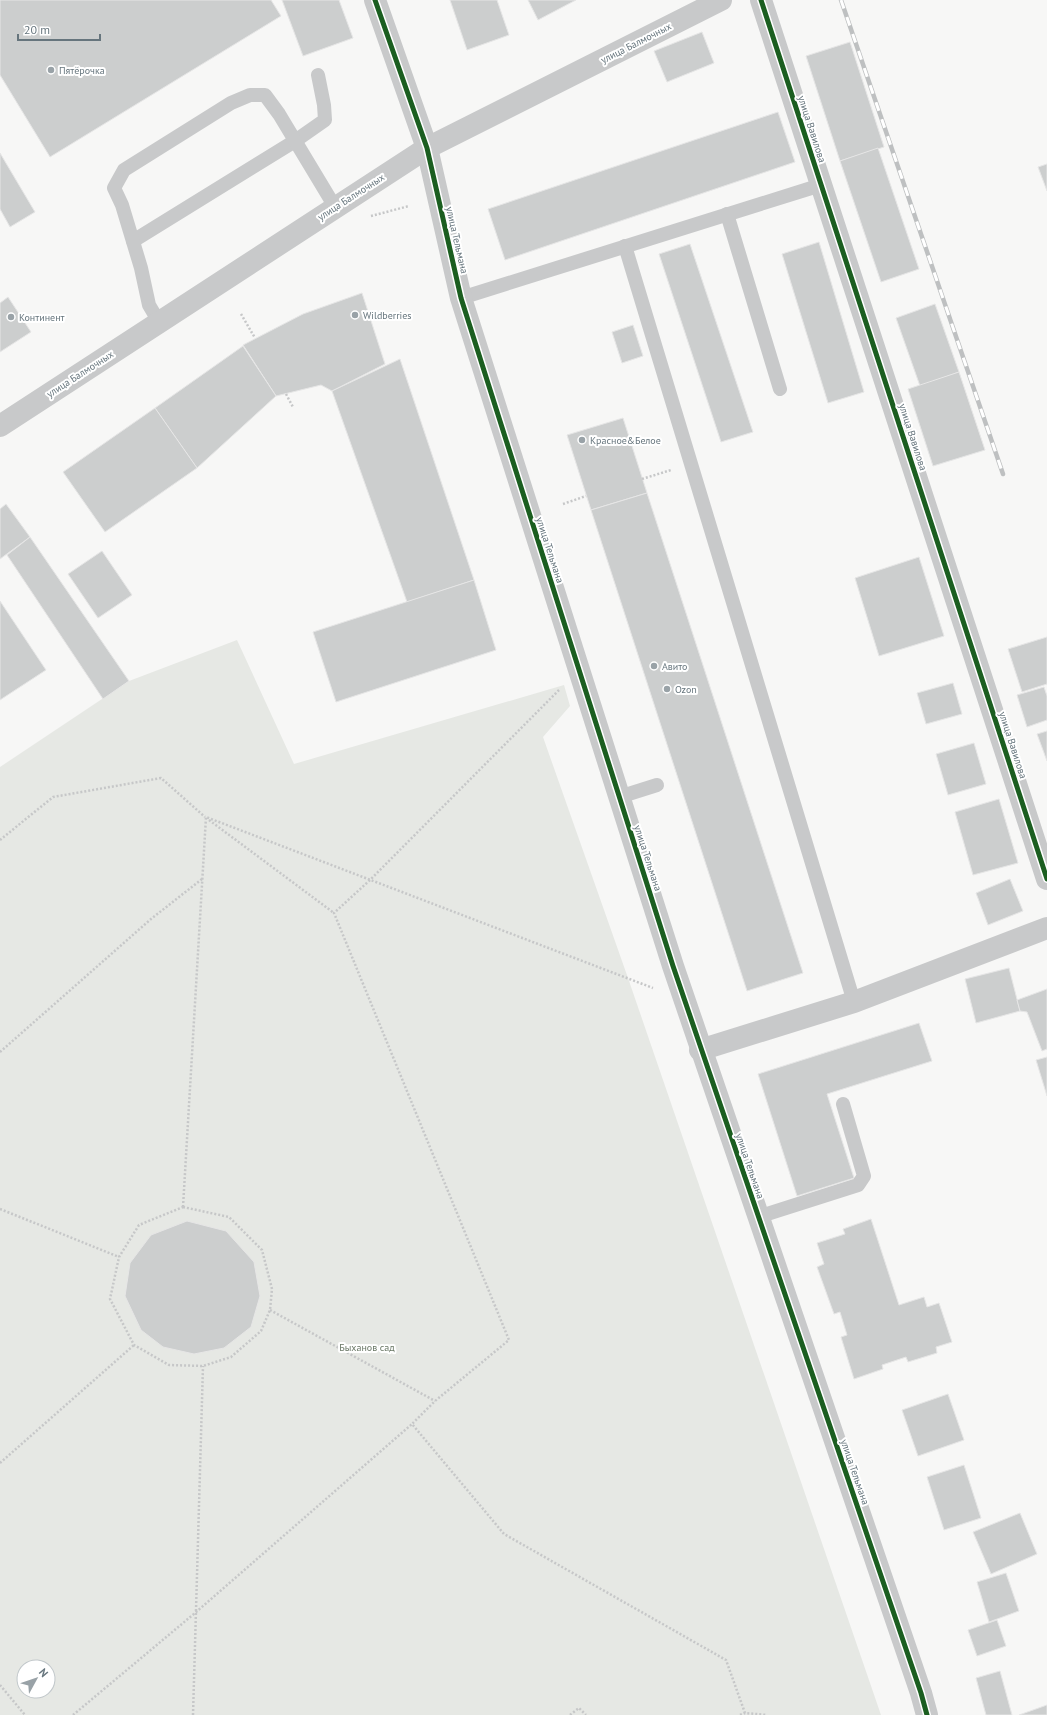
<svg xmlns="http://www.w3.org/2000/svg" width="1047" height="1715" font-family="'PT Sans',sans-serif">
  <rect width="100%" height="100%" fill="#f7f7f6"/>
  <path fill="#e6e8e4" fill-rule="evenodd" d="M237,640L294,764L564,685L570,706L543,737L628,978L881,1715H0V767L129,681ZM24,1667H48V1691H24Z"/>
  <g fill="#cccece" stroke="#e6e6e6">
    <polygon points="0,0 271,0 281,16 50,157 0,75"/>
    <polygon points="282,0 339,0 353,38 303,56"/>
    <polygon points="450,0 497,0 509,35 467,50"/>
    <polygon points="528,0 576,0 538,20"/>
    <polygon points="702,32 714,63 667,82 654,51"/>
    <polygon points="850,42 884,147 840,161 806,56"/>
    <polygon points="778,112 795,162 505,260 488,209"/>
    <polygon points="878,148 919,269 881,282 840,161"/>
    <polygon points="0,153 35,212 10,227 0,209"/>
    <polygon points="1047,164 1047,191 1038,167"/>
    <polygon points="819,242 864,392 828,403 782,254"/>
    <polygon points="690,244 753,432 721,442 659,254"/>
    <polygon points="362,293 385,364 332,391 321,385 276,396 243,345 303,314"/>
    <polygon points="8,297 31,332 0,352 0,303"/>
    <polygon points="935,304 959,372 920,386 896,318"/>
    <polygon points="633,325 643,356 622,363 612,332"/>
    <polygon points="243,346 276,396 197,468 155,408"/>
    <polygon points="400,359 474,580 407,602 332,391"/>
    <polygon points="959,372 985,450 933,466 908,389"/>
    <polygon points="155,408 197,468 105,532 63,472"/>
    <polygon points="623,418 647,493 591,510 567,435"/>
    <polygon points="647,493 803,973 747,991 591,510"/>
    <polygon points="6,504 30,537 0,559 0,509"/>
    <polygon points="30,537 129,681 103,699 7,555"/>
    <polygon points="102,551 132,595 98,618 68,574"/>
    <polygon points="919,557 944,636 879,656 855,578"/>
    <polygon points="474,580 496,650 336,702 313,632"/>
    <polygon points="0,601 46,670 0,700"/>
    <polygon points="1047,637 1047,684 1022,692 1008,649"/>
    <polygon points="953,683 962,714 926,724 917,693"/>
    <polygon points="1044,687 1047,696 1047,720 1027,727 1017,695"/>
    <polygon points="1047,731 1047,761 1037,734"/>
    <polygon points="974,743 986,784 948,795 936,754"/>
    <polygon points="999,799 1018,863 973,875 955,812"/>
    <polygon points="1010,879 1023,911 988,925 976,893"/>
    <polygon points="1009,968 1020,1011 976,1023 965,979"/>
    <polygon points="1047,989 1047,1049 1042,1051 1027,1012 1020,1011 1017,1000"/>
    <polygon points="919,1023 932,1061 827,1094 854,1178 797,1196 758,1074"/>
    <polygon points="1047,1057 1047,1096 1036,1060"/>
    <polygon points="871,1219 899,1305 924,1297 927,1307 939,1303 952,1342 936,1347 937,1353 908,1362 906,1357 882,1365 883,1369 854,1379 841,1337 847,1335 840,1312 834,1314 817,1267 824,1264 817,1243 845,1234 843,1229"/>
    <polygon points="187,1221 226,1231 254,1262 260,1296 251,1327 224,1348 194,1354 163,1347 141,1330 125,1296 130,1263 151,1235"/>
    <polygon points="948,1394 964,1440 918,1456 902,1410"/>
    <polygon points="964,1465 981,1518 944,1530 927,1477"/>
    <polygon points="1020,1513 1037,1554 991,1574 973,1532"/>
    <polygon points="1006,1573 1019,1611 989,1622 977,1582"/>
    <polygon points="997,1620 1006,1646 977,1656 968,1630"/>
    <polygon points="1000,1671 1012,1715 986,1715 976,1678"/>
    <polygon points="1047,1705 1047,1715 1019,1715"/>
  </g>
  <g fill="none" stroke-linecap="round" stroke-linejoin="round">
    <g stroke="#c6c7c8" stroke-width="2.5" stroke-dasharray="2 2" stroke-linecap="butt">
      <polyline points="371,216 409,206"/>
      <polyline points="241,314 255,338"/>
      <polyline points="286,394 293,407"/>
      <polyline points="642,479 671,470"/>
      <polyline points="563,504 586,496"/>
      <polyline points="559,690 370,880 334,913 509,1340 435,1401 412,1424 504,1534 726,1660 745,1713 767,1715"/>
      <polyline points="209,820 334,913"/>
      <polyline points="0,840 53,797 161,778 205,817"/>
      <polyline points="0,1052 151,919 202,879"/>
      <polyline points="183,1207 206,817 653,988"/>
      <polygon points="183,1207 229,1217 262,1250 272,1289 270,1310 261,1331 231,1357 203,1366 169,1365 134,1345 110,1299 119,1257 139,1225"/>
      <polyline points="0,1209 119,1257"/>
      <polyline points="270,1310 435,1401"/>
      <polyline points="0,1463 134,1345"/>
      <polyline points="0,1685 25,1715"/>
      <polyline points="73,1715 195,1613 412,1424"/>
      <polyline points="193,1715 203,1366"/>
      <polyline points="570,1715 579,1708 586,1715"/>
      <polyline points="740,1715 745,1713"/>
    </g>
    <g stroke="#c8c9ca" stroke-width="14">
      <polyline points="727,214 780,389"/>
      <polyline points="133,241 295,141 325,120 324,105 318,75"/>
      <polyline points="625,246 854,1002"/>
      <polyline points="461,298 821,185"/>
      <polyline points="159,322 149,305 141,268 122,205 114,188 124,170 231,103 250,95 265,95 279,114 335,207"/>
      <polyline points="619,797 657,785"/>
      <polyline points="758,1217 858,1185 864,1176 843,1104"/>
    </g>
    <g stroke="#c8c9ca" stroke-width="22">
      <polyline points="375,0 427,148 461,298 673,966 921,1693 927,1715"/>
      <polyline points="761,0 1047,879"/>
      <polyline points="0,426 427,148 721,0"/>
      <polyline points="700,1050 854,1002 1047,928"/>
    </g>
    <g stroke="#bec0c1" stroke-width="4.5">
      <polyline id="rail" points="841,0 1003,474"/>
    </g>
    <use href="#rail" stroke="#fff" stroke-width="3" stroke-dasharray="9" stroke-linecap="butt"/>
    <g stroke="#fff" stroke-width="8">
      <g id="cycleway">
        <polyline points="375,0 427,148 461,298 673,966 921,1693 927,1715"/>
        <polyline points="761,0 1047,879"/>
      </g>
    </g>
    <use href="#cycleway" stroke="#1b5e20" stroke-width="5"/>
  </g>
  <g fill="#99a2a7" stroke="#fff" stroke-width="1.5">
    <circle cx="51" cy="70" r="4"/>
    <circle cx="355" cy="315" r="4"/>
    <circle cx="11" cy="317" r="4"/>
    <circle cx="582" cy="440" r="4"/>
    <circle cx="654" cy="666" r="4"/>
    <circle cx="667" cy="689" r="4"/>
  </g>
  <g text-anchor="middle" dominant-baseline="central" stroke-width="4" stroke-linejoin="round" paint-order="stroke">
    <g font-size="10" fill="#66757d" stroke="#fff">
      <text transform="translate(636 43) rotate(-27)">улица Балмочных</text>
      <text transform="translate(812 129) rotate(72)">улица Вавилова</text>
      <text transform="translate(351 197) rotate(-33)">улица Балмочных</text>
      <text transform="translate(457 240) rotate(77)">улица Тельмана</text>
      <text transform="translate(80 374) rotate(-33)">улица Балмочных</text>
      <text transform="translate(913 437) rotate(72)">улица Вавилова</text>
      <text transform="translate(550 550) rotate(72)">улица Тельмана</text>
      <text transform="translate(1013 745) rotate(72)">улица Вавилова</text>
      <text transform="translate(648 858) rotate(72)">улица Тельмана</text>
      <text transform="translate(750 1166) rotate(71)">улица Тельмана</text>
      <text transform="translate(855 1472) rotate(71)">улица Тельмана</text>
    </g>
    <g font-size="10" fill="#66757d" stroke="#fff" text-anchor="start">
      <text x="59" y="70">Пятёрочка</text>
      <text x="363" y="315">Wildberries</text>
      <text x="19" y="317">Континент</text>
      <text x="590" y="440">Красное&amp;Белое</text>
      <text x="662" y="666">Авито</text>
      <text x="675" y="689">Ozon</text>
    </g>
    <g font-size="10" fill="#687664" stroke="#fff">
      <text x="367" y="1347">Быханов сад</text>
    </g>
  </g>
  <g transform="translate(36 1679) rotate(50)"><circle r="19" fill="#ffffff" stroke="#c2c8cb"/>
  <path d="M0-3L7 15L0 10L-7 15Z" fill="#99a2a7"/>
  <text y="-6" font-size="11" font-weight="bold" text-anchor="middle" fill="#66757d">N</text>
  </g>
  <path d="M18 34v6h82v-6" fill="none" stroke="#66757d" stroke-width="2"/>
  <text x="24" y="34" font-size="12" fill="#66757d" stroke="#ffffff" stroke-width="3" paint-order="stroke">20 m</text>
</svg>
